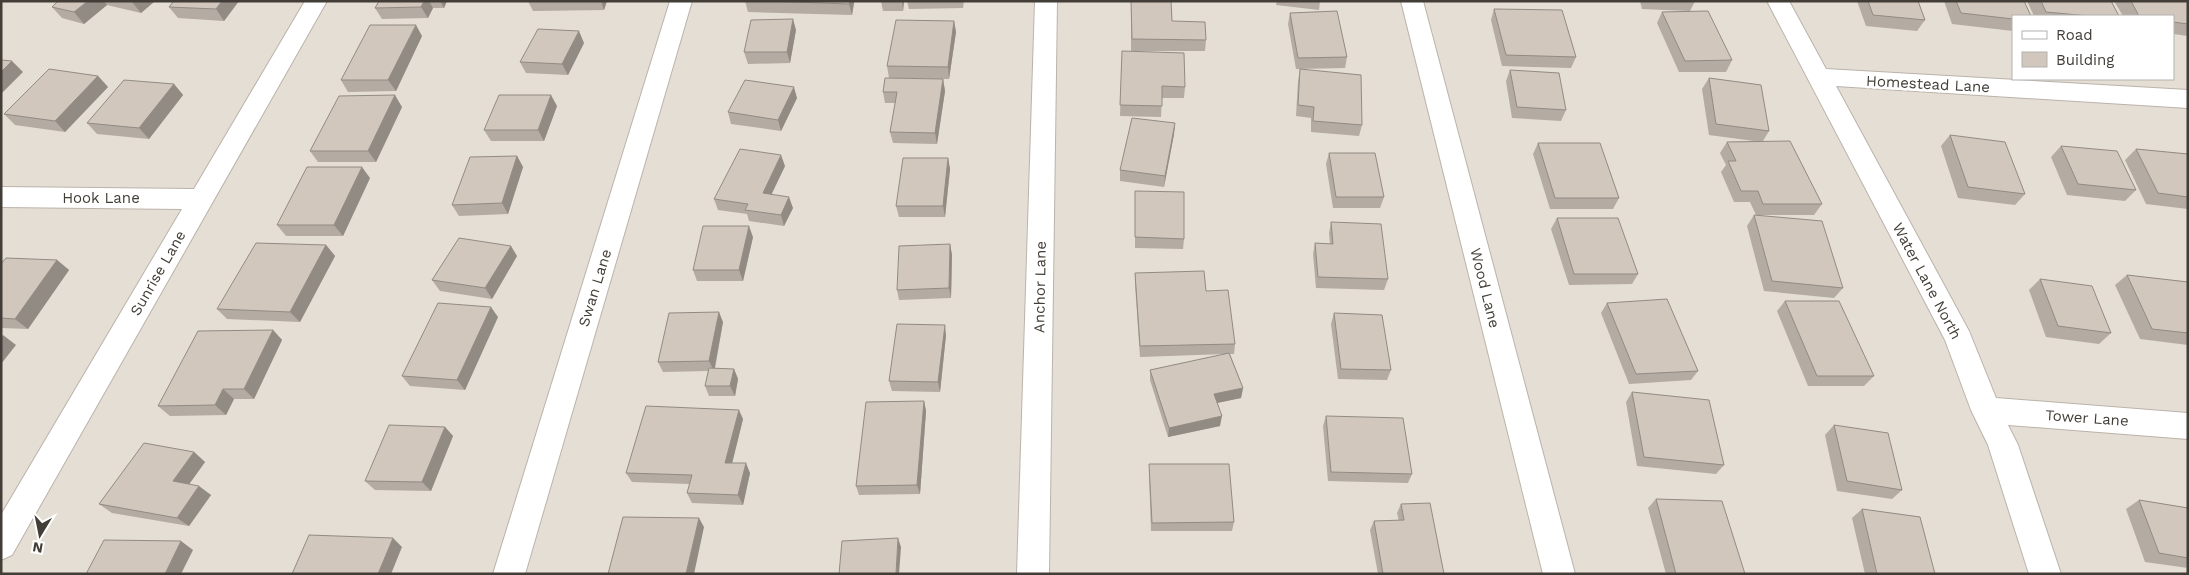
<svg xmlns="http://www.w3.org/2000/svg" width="2189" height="575" font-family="'Work Sans',sans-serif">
  <rect width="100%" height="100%" fill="#f1ede6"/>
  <path fill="#e4ded4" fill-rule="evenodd" d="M1,1H2188V574H1ZM2013,16H2173V79H2013Z"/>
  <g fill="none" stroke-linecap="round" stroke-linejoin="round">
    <g stroke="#bbb3aa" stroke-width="2">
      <g id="minor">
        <polygon points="305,1 327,1 12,555 1,560 1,515 182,209 1,207 1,187 194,189"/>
        <polygon points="670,1 692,1 525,574 493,574"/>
        <polygon points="1035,1 1057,1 1049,574 1017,574"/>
        <polygon points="1401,1 1423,1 1575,574 1543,574"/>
        <polygon points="1767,1 1789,1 1826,69 2188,90 2188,108 1836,86 1969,331 1996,398 2188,413 2188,439 2008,425 2018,445 2061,574 2029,574 1988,445 1971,410 1945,340"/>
      </g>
    </g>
    <use href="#minor" fill="#fff" fill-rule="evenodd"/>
  </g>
  <g fill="#b4aba3">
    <polygon points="58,1 155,1 141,13 107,5 84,24 62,18 52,7"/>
    <polygon points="174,1 239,1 224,21 178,18 169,7"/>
    <polygon points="379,1 447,1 444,8 433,8 428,18 382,19 375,8"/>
    <polygon points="528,1 607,1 604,10 533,11"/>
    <polygon points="745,1 854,1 854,3 852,15 748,12"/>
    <polygon points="881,1 904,1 903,11 883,11"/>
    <polygon points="907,1 964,1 963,8 909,9"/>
    <polygon points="1131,1 1171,1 1172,21 1206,40 1205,51 1131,51"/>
    <polygon points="1277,1 1320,1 1319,10 1276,5"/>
    <polygon points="1640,1 1695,1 1690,11 1732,60 1726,72 1679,72 1657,23 1662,12 1689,11 1642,9"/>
    <polygon points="1857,1 1918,1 1925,20 1917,31 1866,26"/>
    <polygon points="1944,1 2024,1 2013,16 2013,31 1952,24"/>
    <polygon points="2027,1 2111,1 2119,16 2034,16"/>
    <polygon points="2114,1 2188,1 2188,36 2173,34 2173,16 2123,16"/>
    <polygon points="1494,9 1576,57 1571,68 1502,66 1491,20"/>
    <polygon points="1290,13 1347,57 1345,68 1296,69 1288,24"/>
    <polygon points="954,21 956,32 949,79 889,78 887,66"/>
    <polygon points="796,30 790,63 748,64 744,52"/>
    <polygon points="422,36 396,91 348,92 341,80"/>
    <polygon points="584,43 568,75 526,73 520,62"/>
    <polygon points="1122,51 1185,87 1184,98 1162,98 1161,117 1120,116"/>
    <polygon points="1300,69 1362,125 1359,136 1311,132 1311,118 1296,116 1298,81"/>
    <polygon points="1510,70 1566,110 1561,121 1512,118 1506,81"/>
    <polygon points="98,76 108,87 65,132 15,125 4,114"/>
    <polygon points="1709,78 1769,131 1763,141 1822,204 1814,215 1756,215 1750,202 1734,202 1721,172 1726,165 1720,153 1727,142 1754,141 1709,135 1702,89"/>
    <polygon points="943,79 945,91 937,144 893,143 890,132 895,103 885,103 883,92"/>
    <polygon points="174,84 183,95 149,139 97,134 87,123"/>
    <polygon points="797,98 781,131 731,124 728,112"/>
    <polygon points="557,106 544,141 491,141 484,130"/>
    <polygon points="402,107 376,162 318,162 310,151"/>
    <polygon points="1175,123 1174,134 1164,187 1120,181 1120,170"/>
    <polygon points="1950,135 2025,194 2015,205 1958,198 1941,146"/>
    <polygon points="1538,143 1619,198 1613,209 1550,209 1533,154"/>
    <polygon points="2061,146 2136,190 2125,201 2067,195 2051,157"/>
    <polygon points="2136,149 2188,154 2188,209 2146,204 2125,160"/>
    <polygon points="1329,153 1384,197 1380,208 1333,208 1326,164"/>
    <polygon points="517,156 523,167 508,214 459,216 452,205"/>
    <polygon points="948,158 950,169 945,217 899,217 896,206"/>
    <polygon points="785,166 771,194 793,208 784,226 749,221 747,214 718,210 714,199"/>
    <polygon points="370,178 343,236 286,236 277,225"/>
    <polygon points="1135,191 1184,239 1183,249 1135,248"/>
    <polygon points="1754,215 1843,288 1834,298 1764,291 1747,226"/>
    <polygon points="1557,218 1638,274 1632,284 1569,285 1551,229"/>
    <polygon points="1331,222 1388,279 1384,290 1316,288 1313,254 1315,243 1330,244 1329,233"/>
    <polygon points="753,237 743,281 697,281 693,270"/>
    <polygon points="950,244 952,255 951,298 899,300 897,290"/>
    <polygon points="326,245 335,256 300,322 227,319 217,309"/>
    <polygon points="517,256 492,299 440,291 432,280"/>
    <polygon points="57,260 69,270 28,329 1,328 1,264"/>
    <polygon points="1135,273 1206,291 1235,344 1234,354 1230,354 1243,388 1241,398 1217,403 1220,426 1168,437 1150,380 1150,370 1225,354 1140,357 1135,284"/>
    <polygon points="2127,275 2188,282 2188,345 2140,339 2115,285"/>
    <polygon points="2040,279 2111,333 2099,344 2046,337 2029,290"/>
    <polygon points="1785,301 1874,376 1864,386 1808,386 1777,311"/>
    <polygon points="1607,303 1698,371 1691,380 1629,384 1601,313"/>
    <polygon points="1334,313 1391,370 1387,380 1338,379 1331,324"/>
    <polygon points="498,317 465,390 410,386 402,376"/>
    <polygon points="723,322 715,369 734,369 738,379 735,396 709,396 705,386 708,371 663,372 658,362"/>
    <polygon points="273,330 282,340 254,399 234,399 226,415 170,416 158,406"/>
    <polygon points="946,335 940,392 892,391 889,381"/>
    <polygon points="1632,392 1724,465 1716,474 1637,466 1626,402"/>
    <polygon points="924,401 926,411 920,494 859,495 856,486"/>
    <polygon points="1326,416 1412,474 1408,483 1328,481 1323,426"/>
    <polygon points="743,419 732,463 750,473 743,505 692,503 687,493 690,484 632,482 626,473"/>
    <polygon points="1834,425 1902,490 1892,499 1837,491 1825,435"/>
    <polygon points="445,427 453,436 431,491 375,490 365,481"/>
    <polygon points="194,452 205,462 189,484 211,495 189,526 112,513 99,504"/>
    <polygon points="1149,464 1234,522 1232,531 1151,531 1149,474"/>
    <polygon points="1656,499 1745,574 1666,574 1648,508"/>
    <polygon points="2139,500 2188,508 2188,568 2145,562 2126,509"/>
    <polygon points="1401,504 1444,574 1378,574 1370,530 1374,521 1399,521 1397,513"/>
    <polygon points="1862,509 1935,574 1865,574 1852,518"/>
  </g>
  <g fill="#928b84">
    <polygon points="88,1 104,1 107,5 84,24 74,12"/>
    <polygon points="133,1 155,1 141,13 132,2"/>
    <polygon points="222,1 239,1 224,21 216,9"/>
    <polygon points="424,1 429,1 433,8 428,18 421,7"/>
    <polygon points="440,1 447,1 444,8"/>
    <polygon points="601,1 607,1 604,10"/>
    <polygon points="850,1 854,1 854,3 852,15 849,4"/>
    <polygon points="902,1 904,1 903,11"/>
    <polygon points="793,19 796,30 790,63 787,52"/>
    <polygon points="954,21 956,32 949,79 948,67"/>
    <polygon points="416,25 422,36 396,91 388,80"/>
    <polygon points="579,31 584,43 568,75 562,64"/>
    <polygon points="12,61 23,72 1,94 1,72"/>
    <polygon points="98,76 108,87 65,132 55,121"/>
    <polygon points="943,79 945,91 937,144 935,133"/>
    <polygon points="174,84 183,95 149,139 139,128"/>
    <polygon points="794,87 797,98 781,131 778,120"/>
    <polygon points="395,95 402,107 376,162 368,151"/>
    <polygon points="551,95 557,106 544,141 538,130"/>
    <polygon points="1175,123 1174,134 1164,187 1165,176"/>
    <polygon points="781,155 785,166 767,204 763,193"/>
    <polygon points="517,156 523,167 508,214 502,203"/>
    <polygon points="948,158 950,169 945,217 943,206"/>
    <polygon points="362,167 370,178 343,236 334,225"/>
    <polygon points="789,197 793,208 784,226 781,215"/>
    <polygon points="749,226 753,237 743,281 739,270"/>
    <polygon points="950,244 952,255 951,298 949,288"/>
    <polygon points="326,245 335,256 300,322 290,312"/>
    <polygon points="511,246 517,256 492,299 485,288"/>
    <polygon points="57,260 69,270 28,329 15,319"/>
    <polygon points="491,307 498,317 465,390 457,380"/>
    <polygon points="719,312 723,322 714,371 709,361"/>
    <polygon points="945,325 946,335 940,392 938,382"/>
    <polygon points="273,330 282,340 254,399 244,389"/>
    <polygon points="3,335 16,345 1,364 1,337"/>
    <polygon points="734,369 738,379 735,396 730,386"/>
    <polygon points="1243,388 1241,398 1212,404 1214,394"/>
    <polygon points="223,389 234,399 226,415 215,405"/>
    <polygon points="924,401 926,411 920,494 917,485"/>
    <polygon points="739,410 743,419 730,472 725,463"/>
    <polygon points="1222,416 1220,426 1168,437 1169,428"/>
    <polygon points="445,427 453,436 431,491 422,482"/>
    <polygon points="194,452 205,462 185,490 173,481"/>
    <polygon points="746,463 750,473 743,505 738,495"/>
    <polygon points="199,486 211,495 189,526 177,518"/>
    <polygon points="699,518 704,527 694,574 686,574"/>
    <polygon points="393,538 402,547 391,574 378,574"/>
    <polygon points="898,538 901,547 899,574 896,574"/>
    <polygon points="181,541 193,550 181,574 165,574"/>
  </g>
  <g fill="#d1c7bd" stroke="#928b84">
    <polygon points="58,1 88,1 74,12 52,7"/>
    <polygon points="174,1 222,1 216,9 169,7"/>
    <polygon points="379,1 424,1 421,7 375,8"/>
    <polygon points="769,1 850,1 849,4"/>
    <polygon points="1131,1 1171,1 1172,21 1205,22 1206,40 1132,39"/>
    <polygon points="1868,1 1918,1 1925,20 1873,15"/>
    <polygon points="1956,1 2024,1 2031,16 2013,16 2013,19 1961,13"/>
    <polygon points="2041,1 2111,1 2119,16 2090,16 2046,12"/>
    <polygon points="2131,1 2188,1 2188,24 2173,22 2173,16 2139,16"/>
    <polygon points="1494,9 1562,10 1576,57 1506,55"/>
    <polygon points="1337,11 1347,57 1298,58 1290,13"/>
    <polygon points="1708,11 1732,60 1685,61 1662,12"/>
    <polygon points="793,19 787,52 744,52 751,20"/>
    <polygon points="896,20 954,21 948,67 887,66"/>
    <polygon points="370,25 416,25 388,80 341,80"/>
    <polygon points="538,29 579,31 562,64 520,62"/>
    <polygon points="1122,51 1184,53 1185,87 1162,86 1162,106 1120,105"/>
    <polygon points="1,60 12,61 1,72"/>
    <polygon points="49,69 98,76 55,121 4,114"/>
    <polygon points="1300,69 1361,75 1362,125 1313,121 1314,107 1298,105"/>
    <polygon points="1510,70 1559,73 1566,110 1517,107"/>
    <polygon points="885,78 943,79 935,133 890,132 897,92 883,92"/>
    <polygon points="1709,78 1761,85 1769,131 1716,124"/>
    <polygon points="124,80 174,84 139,128 87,123"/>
    <polygon points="745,80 794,87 778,120 728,112"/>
    <polygon points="395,95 368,151 310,151 339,96"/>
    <polygon points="499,95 551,95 538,130 484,130"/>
    <polygon points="1132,118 1175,123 1165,176 1120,170"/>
    <polygon points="1950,135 2005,142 2025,194 1968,187"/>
    <polygon points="1790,141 1822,204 1763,204 1758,191 1741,191 1728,161 1736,161 1727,142"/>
    <polygon points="1538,143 1600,143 1619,198 1555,198"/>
    <polygon points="2061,146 2117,151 2136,190 2078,184"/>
    <polygon points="740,149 781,155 763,193 789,197 781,215 745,210 748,204 714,199"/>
    <polygon points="2136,149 2188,154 2188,197 2158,193"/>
    <polygon points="1329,153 1375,153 1384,197 1336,197"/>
    <polygon points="517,156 502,203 452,205 470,157"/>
    <polygon points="903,158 948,158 943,206 896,206"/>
    <polygon points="307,167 362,167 334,225 277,225"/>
    <polygon points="1135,191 1184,192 1184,239 1135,237"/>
    <polygon points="1754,215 1822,221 1843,288 1772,281"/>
    <polygon points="1557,218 1618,218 1638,274 1574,274"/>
    <polygon points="1331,222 1381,224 1388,279 1318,277 1315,243 1333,244"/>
    <polygon points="703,226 749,226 739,270 693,270"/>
    <polygon points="459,238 511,246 485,288 432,280"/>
    <polygon points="256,243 326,245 290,312 217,309"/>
    <polygon points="950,244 949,288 897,290 899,246"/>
    <polygon points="6,258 57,260 15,319 1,318 1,264"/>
    <polygon points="1204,271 1206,291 1228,290 1235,344 1140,346 1135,273"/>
    <polygon points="2127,275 2188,282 2188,333 2152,329"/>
    <polygon points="2040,279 2092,286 2111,333 2058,326"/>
    <polygon points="1667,299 1698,371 1636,374 1607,303"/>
    <polygon points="1785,301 1839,301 1874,376 1817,376"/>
    <polygon points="438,303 491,307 457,380 402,376"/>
    <polygon points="719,312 709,361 658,362 669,313"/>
    <polygon points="1334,313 1382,315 1391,370 1341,369"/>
    <polygon points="897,324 945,325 938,382 889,381"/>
    <polygon points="273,330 244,389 223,389 215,405 158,406 198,331"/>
    <polygon points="1229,353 1243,388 1214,394 1222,416 1169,428 1150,370"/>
    <polygon points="709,368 734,369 730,386 705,386"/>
    <polygon points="1632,392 1709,400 1724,465 1644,457"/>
    <polygon points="924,401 917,485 856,486 866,402"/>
    <polygon points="646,406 739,410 725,463 746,463 738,495 687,493 692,475 626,473"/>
    <polygon points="1326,416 1403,418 1412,474 1331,472"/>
    <polygon points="389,425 445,427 422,482 365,481"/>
    <polygon points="1834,425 1888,433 1902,490 1847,481"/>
    <polygon points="144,443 194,452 173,481 199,486 177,518 99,504"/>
    <polygon points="1149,464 1229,464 1234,522 1152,523"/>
    <polygon points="1656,499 1722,501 1745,574 1676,574"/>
    <polygon points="2139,500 2188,508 2188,558 2159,553"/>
    <polygon points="1430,503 1444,574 1383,574 1374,521 1404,520 1401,504"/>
    <polygon points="1862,509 1920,517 1935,574 1877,574"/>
    <polygon points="623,517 699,518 686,574 608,574"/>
    <polygon points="309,535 393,538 378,574 292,574"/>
    <polygon points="898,538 896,574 839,574 842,541"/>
    <polygon points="104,540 181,541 165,574 86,574"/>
  </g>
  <g text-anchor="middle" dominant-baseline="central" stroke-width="5" stroke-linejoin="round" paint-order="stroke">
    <g font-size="15" fill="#423d36" stroke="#fff">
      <text transform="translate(1928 84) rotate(3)">Homestead Lane</text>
      <text x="101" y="198">Hook Lane</text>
      <text transform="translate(158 273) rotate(-60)">Sunrise Lane</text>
      <text transform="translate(1927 281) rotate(62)">Water Lane North</text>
      <text transform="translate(1040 287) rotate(-89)">Anchor Lane</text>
      <text transform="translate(595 288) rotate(-73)">Swan Lane</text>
      <text transform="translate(1485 288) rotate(76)">Wood Lane</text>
      <text transform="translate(2087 418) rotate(4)">Tower Lane</text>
    </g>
  </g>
  <rect width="2189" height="575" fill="none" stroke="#423d36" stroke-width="5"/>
  <rect x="2012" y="15" width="162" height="65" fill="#ffffff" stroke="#b3b1af"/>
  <rect x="2022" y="31" width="25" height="8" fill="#ffffff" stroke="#b3b1af"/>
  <text x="2056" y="40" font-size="15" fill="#423d36">Road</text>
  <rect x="2022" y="52" width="25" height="15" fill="#d1c7bd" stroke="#b3b1af"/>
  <text x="2056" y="65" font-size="15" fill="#423d36">Building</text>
  <g transform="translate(40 535) rotate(190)" stroke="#ffffff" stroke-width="4" paint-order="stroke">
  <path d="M0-4L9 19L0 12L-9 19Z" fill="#423d36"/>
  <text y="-8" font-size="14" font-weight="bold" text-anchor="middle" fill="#423d36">N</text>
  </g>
</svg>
